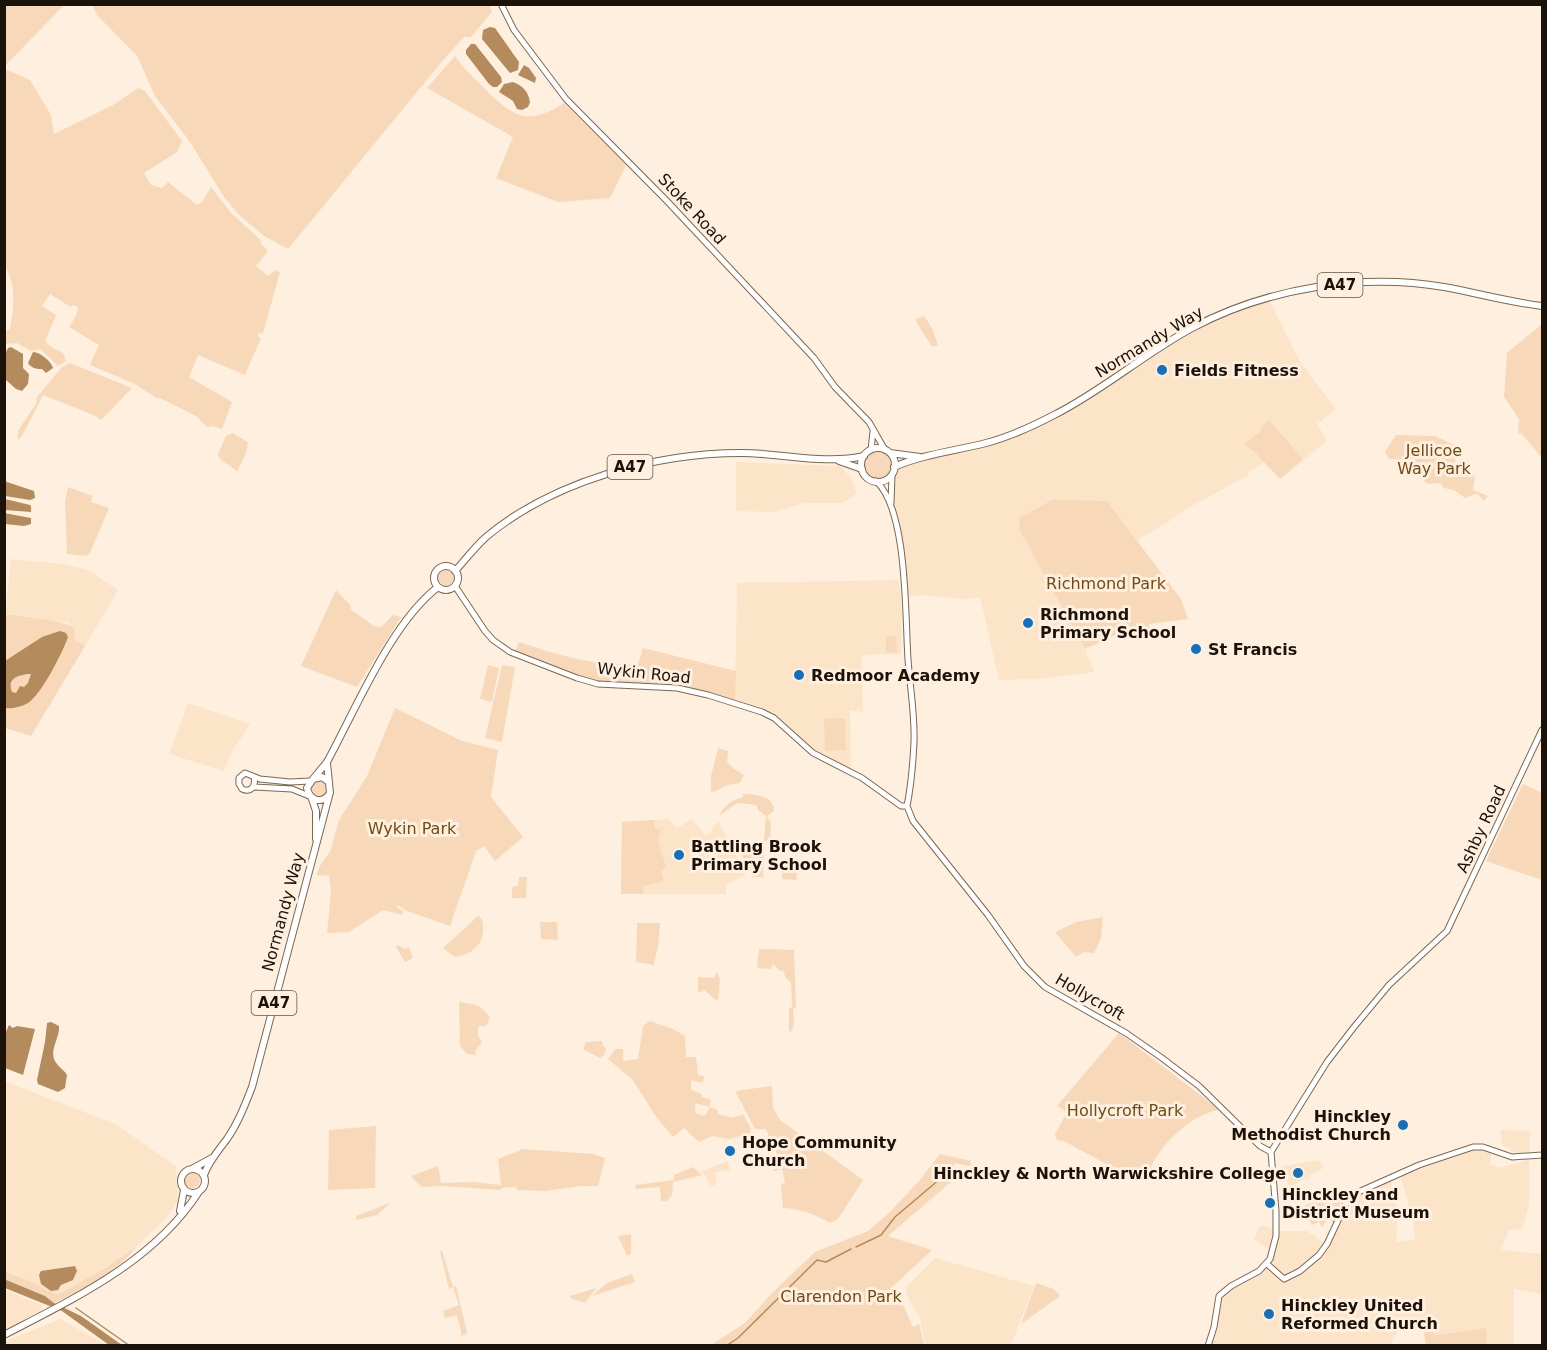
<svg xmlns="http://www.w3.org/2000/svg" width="1547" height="1350" font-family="'DejaVu Sans',sans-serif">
<rect width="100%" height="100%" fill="#feefdf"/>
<!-- built -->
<path fill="#fce4c9" d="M1268,298L1299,360L1336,409L1317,424L1327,441L1280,479L1264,462L1249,472L1247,476L1184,510L1166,523L1137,540L1107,501L1019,529L1085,649L1094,672L1037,679L999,680L980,597L964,599L921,595L907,597L905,557L891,505L892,475L894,467L990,442L1077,403L1194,328Z
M736,462L840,466L851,478L857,493L843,503H804L775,512L736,511Z
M11,559L63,564L88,570L118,590L85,646L75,640L74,627L68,622L56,623L32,617L5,614Z
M899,580L902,613L901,654L861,655L863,712L850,710L851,769L813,751L776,715L735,700L737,583Z
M188,703L250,724L230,755L224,771L169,754Z
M669,819L677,828L692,819L705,835L710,833L714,826L719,822L746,875L726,884V894H621L622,822Z
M4,1081L115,1124L176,1166L178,1201L166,1218L136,1247L104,1269L57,1295L27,1280L5,1271Z
M1500,1130L1530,1131L1529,1152L1520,1153L1510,1151V1147H1505L1502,1143Z
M1480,1149L1491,1154L1490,1164L1498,1168L1529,1160V1204L1522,1230L1509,1229L1501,1250L1542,1254V1294L1514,1289V1345H1487L1486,1328L1435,1335L1434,1331L1424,1333L1423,1323L1407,1325V1330H1399L1392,1339V1344L1389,1345L1208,1346L1219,1296L1259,1271L1273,1252L1254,1239L1261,1225L1280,1231H1307L1329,1246L1351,1199L1390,1179L1398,1209L1396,1242L1415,1239L1413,1219L1400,1175L1415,1166Z
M1320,1160L1323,1168L1290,1187L1279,1167Z
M728,1161L730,1170L715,1172L717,1184L711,1186L702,1171Z
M935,1258L1034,1286L1011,1345H925L919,1315L907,1296L906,1290L908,1285Z
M5,1290L41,1305L42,1310L5,1330Z
M61,1319L106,1345H5V1342L15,1337Z"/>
<!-- green -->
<path fill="#f7d9b9" d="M5,4L64,5L5,66L4,5Z
M92,4H489L492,12L470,38L465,36L444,59L288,249L264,236L238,214L224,197L190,142L155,96L137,56L97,15Z
M455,56C464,69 476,80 487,91C515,119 529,125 564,103L626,165L610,198L558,202L496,178L513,137L427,88Z
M5,69L30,80L51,115L54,134L113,105L138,88L145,91L182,141L177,152L144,173L151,185L162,188L168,182L197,205L202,202L211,187L232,214L262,241H259L268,251L256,266L268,276L276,270L280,272L263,333H259L257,336L261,338L245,375L198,355L189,377L232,402L222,429L212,426L207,427L196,416L160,398H156L135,384L90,365L99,345L69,327L76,316L78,307L73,305L71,307L50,294L42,306L56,315L45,341L51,347L63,353L66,361L58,366L40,349L31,351L17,343L5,344V332L10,329C14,305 17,286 4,264Z
M924,316L932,328L938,345L932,347L917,323L916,319Z
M1542,324V458L1521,433L1518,434L1519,419L1504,397L1507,353Z
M70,363L132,388L101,420L96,416L43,395L22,436L17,440L19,429L36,404L37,397L62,367Z
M1269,420L1303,459L1280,479L1254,451L1244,445L1262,430L1261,427Z
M232,433L248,442L246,453L237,471L220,459L218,454L226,436Z
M1396,435L1435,436L1458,447L1454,467L1456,470L1475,475L1473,490L1488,496L1483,501L1480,496L1476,494L1465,498L1454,490L1444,488L1440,483L1427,484L1407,459H1389L1385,452Z
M865 465a13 13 0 1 1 26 0a13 13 0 1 1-26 0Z
M68,487L93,496L91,502L109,508L90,553L86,556L67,554L65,502Z
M1052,500L1107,501L1181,599L1188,619L1149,624V627L1129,635L1124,631L1085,649L1019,529L1020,518Z
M438 578a8 8 0 1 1 16 0a8 8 0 1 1-16 0Z
M336,590L351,606L350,609L374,626L381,627L393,615L401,617L357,687L301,666Z
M5,615C15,614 67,622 74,627L75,640L85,646L31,736L5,728Z
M886,636H896L897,652L886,653Z
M519,642C558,655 596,667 638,664L643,648L736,671L735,700L675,684L602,682L580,676L515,651Z
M488,665L499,668L492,702L480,699Z
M502,665L515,667L502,742L485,738Z
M395,708L462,741L498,750L491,797L523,837L495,861L484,846L476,851L450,926L407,911L398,905L397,908L403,911L402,915L383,910L349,932L327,933L331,890L329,876L316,875L322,862L330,852L339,820L367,776Z
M833,718L845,719L846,750L825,751L824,719Z
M718,748L728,751L727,762L734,769L744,775L740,783L727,785L714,792L711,791V776Z
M311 789a8 8 0 1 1 16 0a8 8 0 1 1-16 0Z
M1523,784L1542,793V880L1486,861Z
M743,794C756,795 774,795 774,811L767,816L771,823L770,840L764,841L766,816L759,811L756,805L737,803L719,816C724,805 732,800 743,797Z
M654,820L655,829H661L658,841L666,867L661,871L664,881L643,886V894H621L622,822Z
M738,847L749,851L764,852L763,877H753Z
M783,866L798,868L796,880L782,879Z
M519,877H527L526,898H512V887L518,886Z
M478,916L482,919C487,940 476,954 455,957L443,948Z
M1103,917L1101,938L1094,953L1084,952L1076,957L1055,932L1076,922Z
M540,922H557L558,940L541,939Z
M637,923H660L658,947L653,966L650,964L636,962Z
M398,945L405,949L409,947L413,958L405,962L396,947Z
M759,949L794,950L796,1008H793L794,1023L791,1032L789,1031V1008H792L791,982L785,977L784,971L778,970L776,966L772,965L771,969L757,968Z
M717,971L720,980L718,1001L714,999L705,990L698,993V977L714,978Z
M459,1002C474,1004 481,1004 490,1018L486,1026H480L478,1028V1036L482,1042L475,1051L476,1055L467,1054L460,1046Z
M650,1021L673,1029L685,1036L686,1057H696L698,1075L705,1076L702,1083L691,1080V1090L702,1094V1097L711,1100L709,1107L695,1103V1113L705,1116L710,1107L718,1110V1114L733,1118L743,1114L751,1129L750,1133L730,1139L712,1136L699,1142L684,1128L673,1137L657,1118L632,1079L608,1059L615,1049H623V1061L638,1059L643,1026Z
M1119,1033L1220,1110C1193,1113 1164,1141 1152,1165C1149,1171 1150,1177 1146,1182L1119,1171L1064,1141L1057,1140L1055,1134L1067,1112L1057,1106Z
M602,1041L603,1046L606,1049L604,1055L600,1058L583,1049L586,1042Z
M772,1086L773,1108L780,1120L863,1180L838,1219L830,1223C814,1214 801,1209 783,1208L781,1184L785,1183L782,1169L774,1171L773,1166L778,1165L776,1157H778L766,1129H755L735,1091Z
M376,1126L375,1188L328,1190L329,1130Z
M523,1149L593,1154L605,1158L598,1186H581L545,1191L521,1190V1189L519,1191L515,1187L501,1188V1190L443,1186L421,1187L411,1176L438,1166L441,1183L473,1182L501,1185L498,1159Z
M940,1154L971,1161L970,1166L955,1163L952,1181L888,1236L932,1250L890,1289L904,1307L913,1327L919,1324L924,1345H711L745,1323L774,1291L815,1252L868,1231L888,1214L919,1181Z
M693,1167L702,1175L673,1182L672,1195L667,1201H661L660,1187L636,1189L635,1185L674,1180V1175Z
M184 1180a8 8 0 1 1 16 0a8 8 0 1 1-16 0Z
M1338,1187L1345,1198L1334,1223L1327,1219L1322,1227L1319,1222L1312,1225L1303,1207Z
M390,1203L377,1215L356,1220V1216Z
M631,1234V1254L627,1256L618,1236Z
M136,1247C120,1270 80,1292 54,1303L45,1296L5,1279L4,1271L27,1280L57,1295L104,1269Z
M440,1251H442L453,1287L456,1286L467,1333L462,1336L457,1315L445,1318L443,1311L459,1305L453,1287L449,1289Z
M632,1274L635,1282L592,1296L607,1283Z
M1036,1283L1054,1289L1060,1296L1021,1324Z
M596,1288L585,1303L570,1298V1296Z
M1428,1315L1435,1335L1486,1328L1487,1345H1426L1424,1333L1428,1332L1425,1322Z"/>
<!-- water -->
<path fill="#b38b5d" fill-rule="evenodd" d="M490,27L495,28L519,62L518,70L510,73L482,39L483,30Z
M471,44H475L501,77L502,82L497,87H493L489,84L466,54V50Z
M524,65L529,68L536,78L535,83L518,75Z
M513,82C523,86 528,91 530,102L528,107L522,110L517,109L513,101L499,92L504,84Z
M11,347L23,354V368L29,374L28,384L22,391L16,389L6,380L5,354L8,348Z
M33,352C40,352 51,361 53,368L46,373L42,369C36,369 31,368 28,363Z
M4,481L34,491L35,498L30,500L5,496Z
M5,499L30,505L31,506V512L5,510Z
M4,513L31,518V524L24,526L5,524Z
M60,631L66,633L68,637C63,652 41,695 28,703C21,707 12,709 5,708V661L42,637ZM27,674H31L28,683L24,687L20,686L16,693L12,692C7,679 16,676 27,674Z
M51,1022L59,1026C60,1039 47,1052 57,1064C60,1068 64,1070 67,1075L65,1088L58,1092L38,1084L37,1080L45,1042L47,1023Z
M9,1025L13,1028L17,1026L35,1029L23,1075L5,1068V1034Z
M75,1266L77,1271L73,1280L61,1285L58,1290L51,1291L41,1284L39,1275L41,1271Z
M4,1279L45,1296L54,1303L81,1316L122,1345H109L62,1311L5,1288Z"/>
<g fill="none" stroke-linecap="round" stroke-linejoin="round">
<!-- stream -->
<path stroke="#b38b5d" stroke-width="1.5" d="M856,1247L881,1235L895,1217L941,1178L943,1167
M76,1308L130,1346
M726,1346L738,1338L817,1260L826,1262L851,1249"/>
<defs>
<path id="tertiary" d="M501,4L514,30L566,99L666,200L814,358L835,387L869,422L885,450
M871,450L873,431
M876,481C908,510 905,617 908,659C910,687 915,715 914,742C913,763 911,786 907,806
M891,503L892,475
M455,586L485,631L493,640L510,652L577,678L598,684L677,688L708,695L762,712L774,718L813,753L862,778L901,806H907
M254,777C256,786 251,793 242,789L239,784V778L245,773L260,779L290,782L310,781
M253,787L292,789L309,796
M907,806L913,821L988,915L1024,966L1045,987L1126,1033L1162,1058L1199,1086L1260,1146L1271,1152"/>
<path id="secondary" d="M1267,1264L1284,1279L1300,1271L1319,1255L1327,1244L1347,1201L1354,1194L1419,1165L1473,1147H1483L1512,1157L1542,1155
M1208,1346L1214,1327L1219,1296L1231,1286L1259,1271L1270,1259L1276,1236V1211L1271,1152L1327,1062L1354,1027L1389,985L1447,931L1542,730"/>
<path id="primary" d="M861 465a17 17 0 1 1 34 0a17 17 0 1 1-34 0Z
M890,453L920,457
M839,461L862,469
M894,467C924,454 955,451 986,443C1009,437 1033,426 1054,415C1102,391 1144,354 1192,328C1267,288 1361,273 1444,287C1477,293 1509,302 1542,306
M434 578a12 12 0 1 1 24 0a12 12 0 1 1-24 0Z
M455,571C465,560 475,547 486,537C553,481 656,453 741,453C782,453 824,465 864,456
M327,763L330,793C323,804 310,802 307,788L313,779L322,777L329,782
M313,779L327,762C356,709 391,623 438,587
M312,799L316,811V839
M181 1181a12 12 0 1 1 24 0a12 12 0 1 1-24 0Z
M192,1169L212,1158
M204,1175C209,1161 218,1151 227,1139C238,1123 245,1105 252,1087L329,796
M180,1211L184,1190
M4,1335C75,1298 153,1262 198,1193"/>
</defs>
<!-- tertiary casing -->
<use href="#tertiary" stroke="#7d674f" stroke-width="7"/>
<!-- secondary casing -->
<use href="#secondary" stroke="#7d674f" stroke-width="7"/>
<!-- primary casing -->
<use href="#primary" stroke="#7d674f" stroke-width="8"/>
<!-- tertiary -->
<use href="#tertiary" stroke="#fff" stroke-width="5"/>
<!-- secondary -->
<use href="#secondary" stroke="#fff" stroke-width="5"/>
<!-- primary -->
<use href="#primary" stroke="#fff" stroke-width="6"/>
</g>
<!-- markers -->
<g fill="#1271be" stroke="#feefdf" stroke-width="2">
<circle cx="1162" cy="370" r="6"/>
<circle cx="1028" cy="623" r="6"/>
<circle cx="1196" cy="649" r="6"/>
<circle cx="799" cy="675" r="6"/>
<circle cx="679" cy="855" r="6"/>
<circle cx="1403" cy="1125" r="6"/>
<circle cx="730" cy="1151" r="6"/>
<circle cx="1298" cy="1173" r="6"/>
<circle cx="1270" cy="1203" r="6"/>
<circle cx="1269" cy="1314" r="6"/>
</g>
<g text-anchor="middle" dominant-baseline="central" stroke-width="6" stroke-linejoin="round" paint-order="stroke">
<!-- shield labels -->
<g fill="#feefdf" stroke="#5f5449" stroke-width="1.5">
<rect x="1317.5" y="273" width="45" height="24" rx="4.5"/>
<rect x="607.5" y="455" width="45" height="24" rx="4.5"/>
<rect x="251.5" y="991" width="45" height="24" rx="4.5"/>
</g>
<g font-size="15" font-weight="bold" fill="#1b1209">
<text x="1340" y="285">A47</text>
<text x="630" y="467">A47</text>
<text x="274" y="1003">A47</text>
</g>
<!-- street labels -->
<g font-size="16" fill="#1b1209" stroke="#feefdf">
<text transform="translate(692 209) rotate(47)">Stoke Road</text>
<text transform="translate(1149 342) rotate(-31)">Normandy Way</text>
<text transform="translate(644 673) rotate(6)">Wykin Road</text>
<text transform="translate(1481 829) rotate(-65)">Ashby Road</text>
<text transform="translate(283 912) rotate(-75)">Normandy Way</text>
<text transform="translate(1090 997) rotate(30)">Hollycroft</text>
</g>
<!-- poi labels -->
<g font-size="16" font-weight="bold" fill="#1b1209" stroke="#feefdf" text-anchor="start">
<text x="1174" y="370">Fields Fitness</text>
<text x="1040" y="614">Richmond<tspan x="1040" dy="18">Primary School</tspan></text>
<text x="1208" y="649">St Francis</text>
<text x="811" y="675">Redmoor Academy</text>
<text x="691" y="846">Battling Brook<tspan x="691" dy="18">Primary School</tspan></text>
<text x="1391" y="1116" text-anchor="end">Hinckley<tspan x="1391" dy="18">Methodist Church</tspan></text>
<text x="742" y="1142">Hope Community<tspan x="742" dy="18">Church</tspan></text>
<text x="1286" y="1173" text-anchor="end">Hinckley &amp; North Warwickshire College</text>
<text x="1282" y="1194">Hinckley and<tspan x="1282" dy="18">District Museum</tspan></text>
<text x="1281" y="1305">Hinckley United<tspan x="1281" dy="18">Reformed Church</tspan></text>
</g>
<!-- park labels -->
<g font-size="16" fill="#734a13" stroke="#feefdf">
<text x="1434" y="450">Jellicoe<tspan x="1434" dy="18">Way Park</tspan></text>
<text x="1106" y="583">Richmond Park</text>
<text x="412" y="828">Wykin Park</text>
<text x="1125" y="1110">Hollycroft Park</text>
<text x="841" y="1296">Clarendon Park</text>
</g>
</g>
<!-- border -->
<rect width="1547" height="1350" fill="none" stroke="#1b1209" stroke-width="12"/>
</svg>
